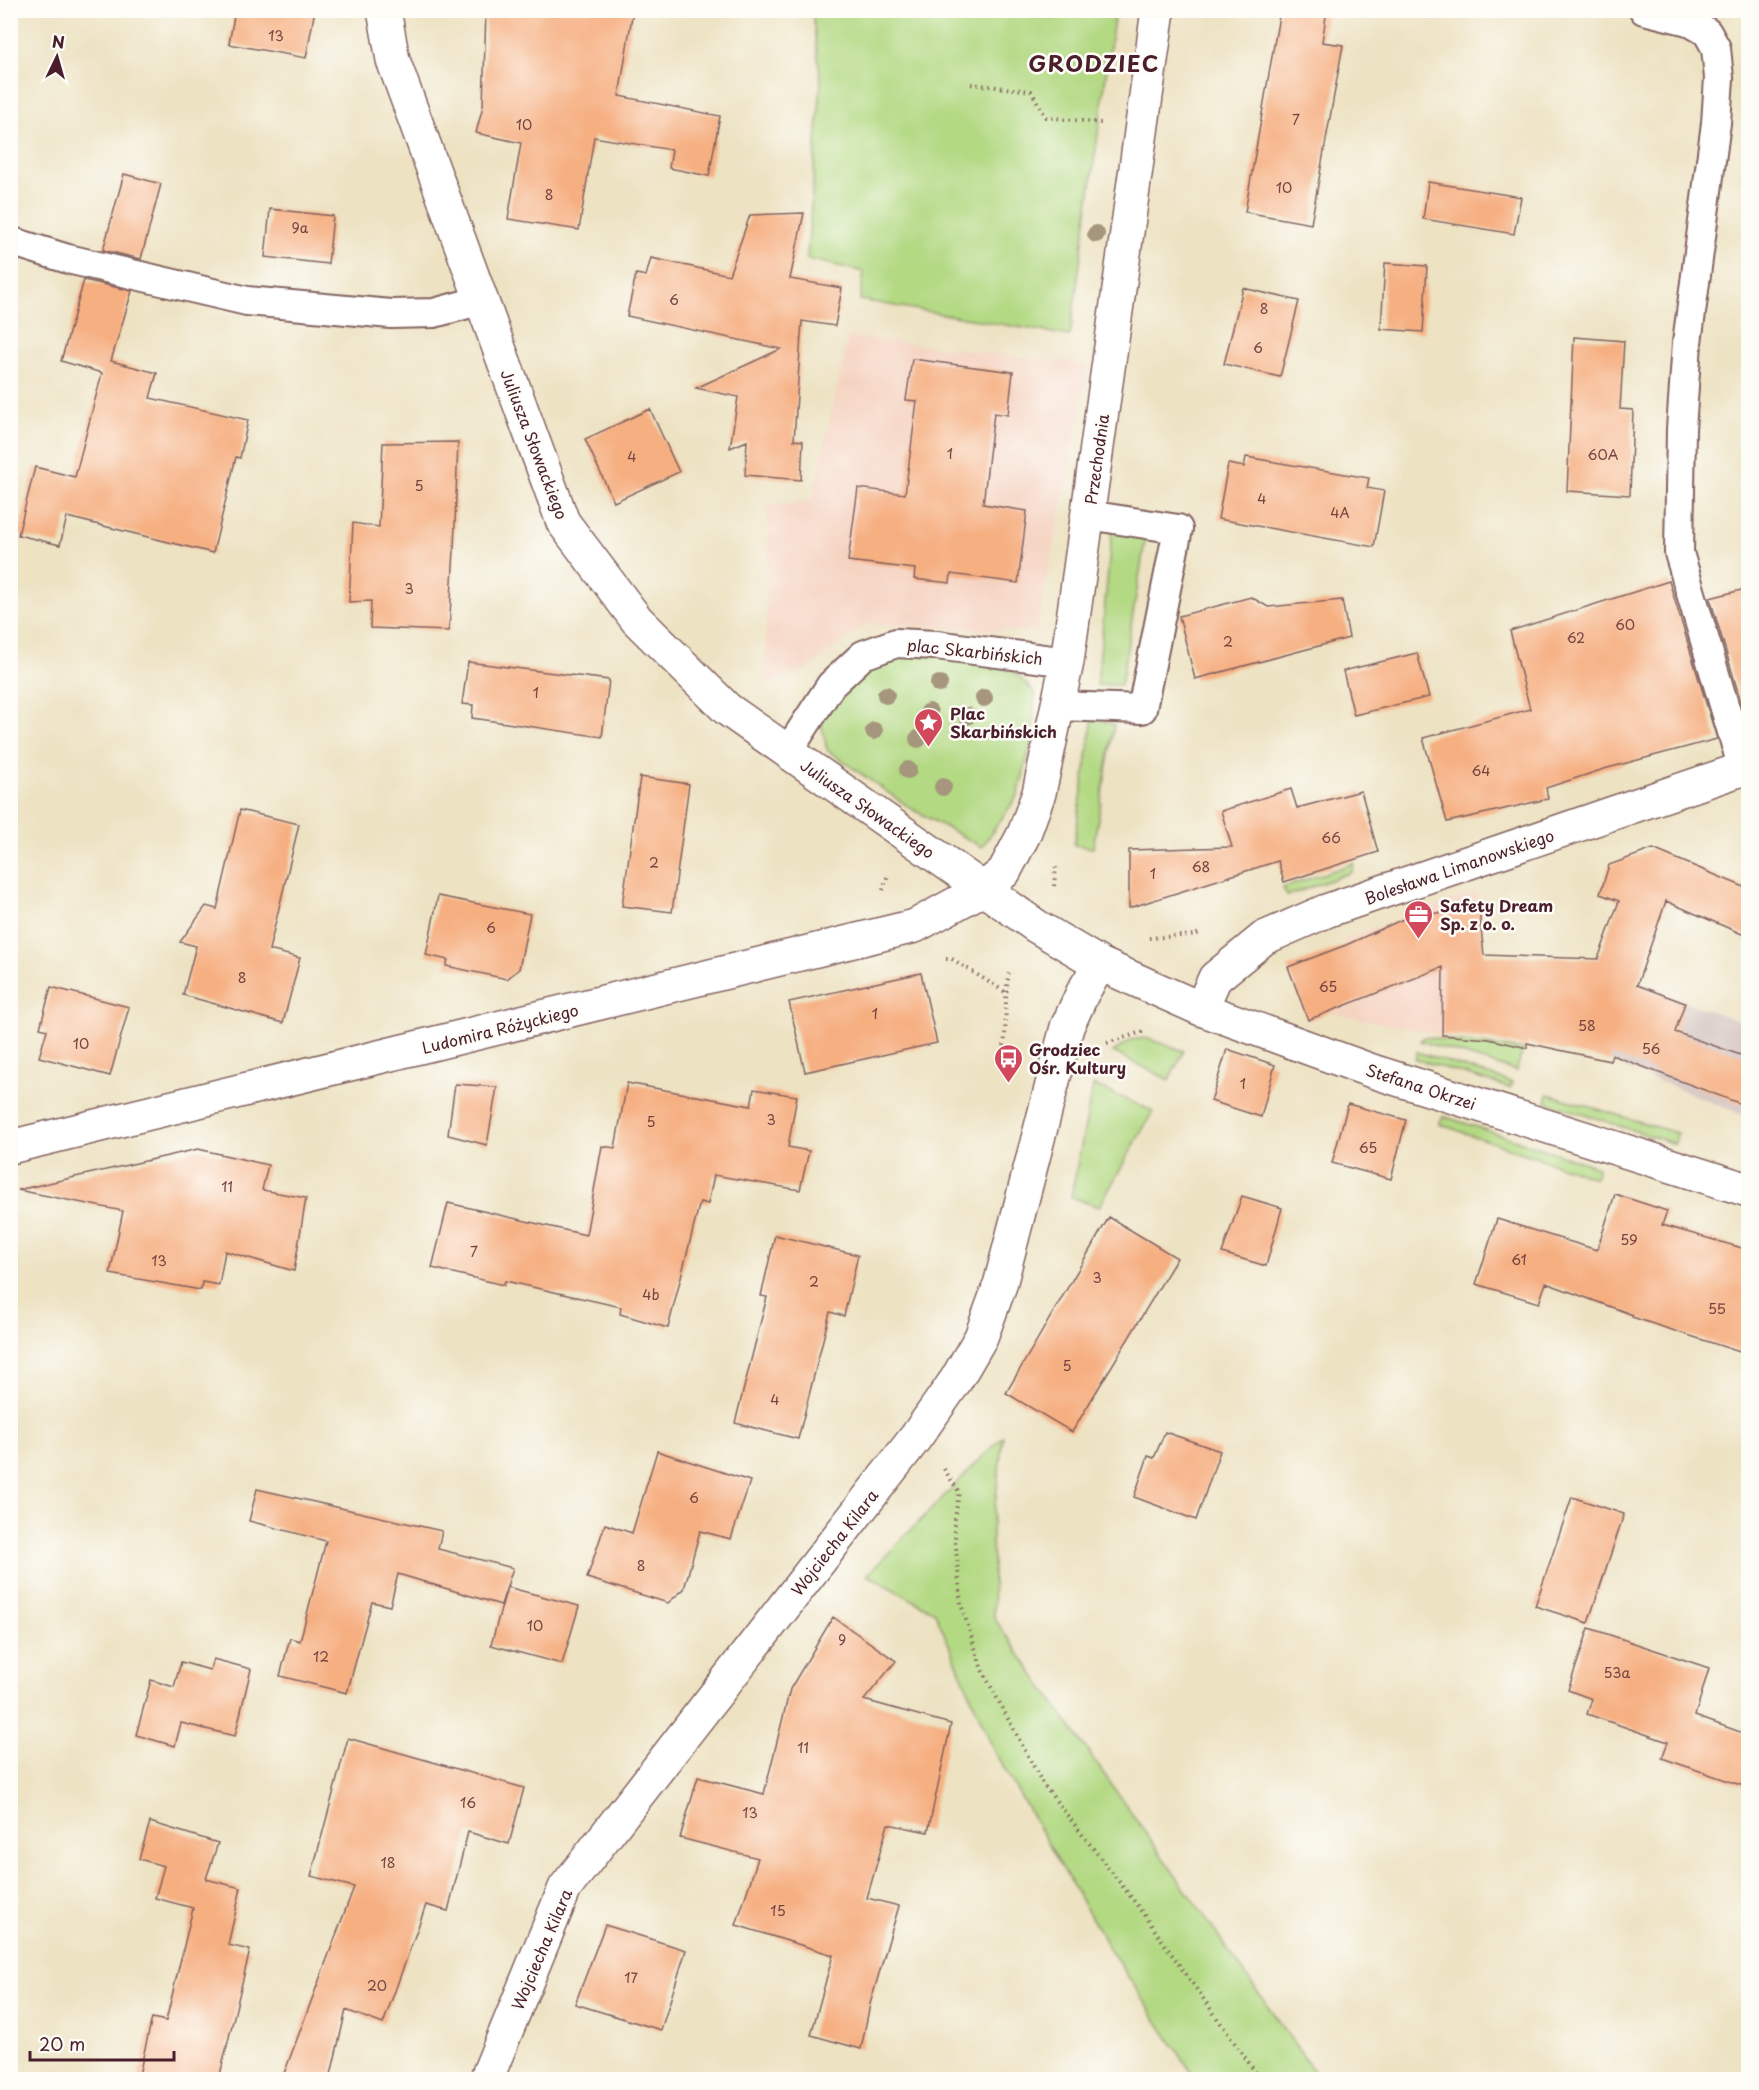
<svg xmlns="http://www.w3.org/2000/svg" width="1759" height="2090" font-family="'Playpen Sans',sans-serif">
<rect width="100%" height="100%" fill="#fdfcf7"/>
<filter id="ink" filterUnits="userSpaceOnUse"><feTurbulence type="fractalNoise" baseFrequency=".0167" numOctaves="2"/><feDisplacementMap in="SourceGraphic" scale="12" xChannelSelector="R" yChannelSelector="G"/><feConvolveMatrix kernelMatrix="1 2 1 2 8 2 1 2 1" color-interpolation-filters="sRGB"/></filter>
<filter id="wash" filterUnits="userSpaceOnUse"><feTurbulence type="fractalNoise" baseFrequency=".008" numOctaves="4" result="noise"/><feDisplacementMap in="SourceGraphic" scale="24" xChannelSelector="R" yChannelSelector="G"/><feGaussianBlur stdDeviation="1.35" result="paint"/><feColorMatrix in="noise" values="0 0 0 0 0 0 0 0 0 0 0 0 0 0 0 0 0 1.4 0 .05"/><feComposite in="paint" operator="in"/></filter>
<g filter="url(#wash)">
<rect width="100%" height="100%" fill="#ede2c2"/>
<!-- built -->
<path fill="#f5d3c1" d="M848,336L1089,365L1036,632L866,624L807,669L765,684L768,506L812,501Z
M1476,892L1486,972L1489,1039L1442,1035L1330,1013L1370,995L1343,939Z"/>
<!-- industrial -->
<path fill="#d1c0bc" d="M1637,985L1748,1024V1117L1610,1061Z"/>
<!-- green -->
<path fill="#b3d983" stroke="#7e7c57" stroke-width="1.5" d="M812,11H1115L1070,336L860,300L864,272L807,259L821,82Z
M1112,530L1146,536L1121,685H1097Z
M921,653L975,662L1013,671L1035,693L1031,745L1018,795L982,847L912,809L827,750L821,722L855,671L881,657Z
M1093,717L1114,725L1093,848L1074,845Z
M1354,863L1352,872L1287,896L1283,888Z
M1424,1037L1523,1050L1516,1071L1420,1041Z
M1145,1038L1184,1051L1169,1080L1113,1052L1131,1040Z
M1417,1052L1513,1083L1510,1088L1415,1059Z
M1093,1085L1153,1111L1099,1207L1071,1197Z
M1548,1094L1677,1133L1675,1144L1546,1102Z
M1443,1116L1598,1167L1595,1178L1439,1124Z
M1003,1436L992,1531L994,1618L1319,2079H1196L1111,1951L995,1753L935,1612L867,1575Z"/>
<g id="blocks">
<!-- building -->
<path fill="#f6af81" d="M235,10H315L306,58L229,44Z
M486,10H633L619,96L720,116L709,176L669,168L672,150L594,137L579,230L508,219L521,143L476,133L483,106Z
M1280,10H1327L1322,42L1343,45L1311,224L1245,212Z
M124,174L161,184L141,259L103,250Z
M1428,182L1521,197L1514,234L1423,219Z
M270,209L333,216L328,264L265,257Z
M804,213L790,279L842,288L835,326L802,321L794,440L803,441L801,480L745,475L747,441L730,448L738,397L696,388L781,349L627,316L636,274L646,276L651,258L729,275L750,215Z
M1385,263L1427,266L1423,332L1381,329Z
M84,280L132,291L111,361L157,373L150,398L248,420L240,458L236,457L213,553L67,517L60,545L18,535L35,467L75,477L102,373L61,361Z
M1243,288L1299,301L1280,377L1224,364Z
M1574,337L1624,341L1620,409L1633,410L1630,495L1567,491Z
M912,359L1013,372L1008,415L994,413L983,504L1027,511L1018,583L951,574L950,583L914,579L915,569L848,561L858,488L905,494L917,401L906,400Z
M650,409L679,472L614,502L585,439Z
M458,442L454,550L449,631L370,628L371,601L349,602L353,523L379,527L383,443Z
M1246,457L1369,478L1367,488L1384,491L1374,547L1218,519L1228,464L1244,467Z
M1669,581L1717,739L1604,769L1546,788L1548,799L1447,822L1423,738L1530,709L1510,631Z
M1749,588V729L1710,598Z
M1251,597L1268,607L1342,600L1349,638L1195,679L1179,616Z
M1417,653L1429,697L1354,715L1343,671Z
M468,662L609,680L602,737L472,718L473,705L462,704Z
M640,777L689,784L672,912L622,906Z
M1291,789L1297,808L1361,791L1378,852L1284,882L1278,861L1129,908V850L1232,847L1221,811Z
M240,810L299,824L269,950L300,958L283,1023L183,995L196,946L180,942L206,906L217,909Z
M1653,849L1749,889V937L1666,901L1637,985L1685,1003L1675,1032L1749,1058V1107L1612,1055L1610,1061L1527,1043V1048L1489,1039L1442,1035L1443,967L1308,1020L1288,967L1346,945L1412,915L1479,910L1484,955L1598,959L1619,901L1600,894L1609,865Z
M438,896L530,914L519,969L507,979L446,966L448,960L426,955Z
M921,973L937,1043L805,1072L789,1002Z
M51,987L129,1007L110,1076L39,1057L47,1030L40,1028Z
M1227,1049L1275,1065L1261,1117L1211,1101Z
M627,1083L751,1106L754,1089L797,1096L788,1147L809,1151L800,1190L714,1175L708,1204L700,1202L668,1328L620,1314L621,1307L505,1281L504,1285L432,1268L448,1203L586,1235L602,1146L615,1148Z
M455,1084L497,1087L487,1145L448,1135Z
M1348,1104L1406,1120L1391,1179L1332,1163Z
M198,1149L268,1165L262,1190L306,1198L294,1271L225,1251L219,1285L202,1282L201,1290L110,1274L123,1211L18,1190Z
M1615,1194L1667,1211L1662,1225L1749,1250V1355L1632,1317L1633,1315L1546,1283L1539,1303L1476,1284L1497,1219L1597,1250Z
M1242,1196L1282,1208L1266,1266L1222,1253Z
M1109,1217L1177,1258L1072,1432L1006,1393Z
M775,1235L858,1255L844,1316L830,1312L798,1439L735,1423L767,1297L761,1296Z
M1165,1432L1220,1451L1196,1520L1134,1497L1148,1456L1154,1458Z
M657,1451L750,1481L731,1539L700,1531L684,1589L668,1603L587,1578L605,1524L632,1533Z
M257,1489L442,1531L438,1549L513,1568L501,1605L398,1574L390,1606L372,1602L347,1693L280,1676L290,1638L300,1641L326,1541L249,1521Z
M1572,1497L1624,1514L1588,1623L1535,1606Z
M507,1587L579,1606L562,1664L491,1645Z
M833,1617L896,1661L864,1700L951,1724L928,1832L888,1824L867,1898L899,1906L870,2004L861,2049L811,2035L833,1955L736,1925L758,1858L680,1838L698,1777L764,1794L790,1689Z
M1589,1628L1709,1668L1695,1716L1749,1735V1788L1662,1758L1668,1742L1587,1714L1592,1699L1568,1690Z
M213,1659L251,1669L235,1736L181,1723L175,1746L136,1735L151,1680L174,1687L181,1662L210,1670Z
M348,1738L524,1788L509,1844L468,1832L448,1911L426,1905L383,2024L346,2010L330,2079H282L354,1887L311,1876Z
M150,1822L218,1843L206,1879L241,1888L228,1945L250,1950L219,2079H138L152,2018L166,2021L193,1908L155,1898L164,1866L139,1859Z
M605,1925L686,1950L661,2030L575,2004Z"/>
</g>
</g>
<g filter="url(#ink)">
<use href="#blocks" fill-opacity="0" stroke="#836360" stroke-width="1.5"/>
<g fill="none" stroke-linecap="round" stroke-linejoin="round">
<defs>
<path id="lane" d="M1644,10L1688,21L1707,32L1716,48L1719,78L1716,123L1687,343L1681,429L1679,553L1743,769
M10,241L68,259L247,301L391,314L434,313L482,300
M1058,706L1142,709L1178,529L1088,515
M788,751L831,685L863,655L896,643L936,645L1067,662"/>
<path id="street" d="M384,10L393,60L563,522L637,620L727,709L1036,926L1100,964L1201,1009L1372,1071L1748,1190
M1201,1009L1215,978L1264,938L1326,911L1748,767
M10,1147L915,926L983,889L1004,872L1024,834L1039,793L1067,662L1158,10
M486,2080L565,1888L916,1437L956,1380L981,1337L1000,1285L1067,1027L1083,992L1100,964"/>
</defs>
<!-- lane casing -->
<use href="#lane" stroke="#836360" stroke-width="32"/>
<!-- street casing -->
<use href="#street" stroke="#836360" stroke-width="36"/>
<!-- path -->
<path stroke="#836360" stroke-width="4" stroke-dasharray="1.5 4.5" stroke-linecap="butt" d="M971,84L1031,91L1046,117L1101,123
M1054,886L1056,867
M883,890L888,874
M1149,938L1195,935L1201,932
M946,959H952L1005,992
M1107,1043L1145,1031
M1004,1046C1007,1022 1004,997 1009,973
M944,1469L959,1492L954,1525L961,1604L982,1670L1043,1784L1134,1901L1261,2080"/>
<!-- lane -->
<use href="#lane" stroke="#fff" stroke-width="28"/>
<!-- street -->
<use href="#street" stroke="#fff" stroke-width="33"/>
</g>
<!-- trees -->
<g fill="#a5967d">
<circle cx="1096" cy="234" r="9"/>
<circle cx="939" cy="684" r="9"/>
<circle cx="886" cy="695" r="9"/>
<circle cx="984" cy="698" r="9"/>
<circle cx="929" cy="712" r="9"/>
<circle cx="967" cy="716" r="9"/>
<circle cx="874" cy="731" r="9"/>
<circle cx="918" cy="739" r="9"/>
<circle cx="908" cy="770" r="9"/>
<circle cx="943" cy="787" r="9"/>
</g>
</g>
<!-- icons -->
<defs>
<symbol id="sight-pin" viewBox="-11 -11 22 30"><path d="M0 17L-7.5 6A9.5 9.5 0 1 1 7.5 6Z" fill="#d1495b" stroke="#fdfcf7"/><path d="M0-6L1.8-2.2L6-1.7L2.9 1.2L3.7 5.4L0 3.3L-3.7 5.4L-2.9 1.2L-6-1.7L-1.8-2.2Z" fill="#fff"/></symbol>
<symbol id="office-pin" viewBox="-11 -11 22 30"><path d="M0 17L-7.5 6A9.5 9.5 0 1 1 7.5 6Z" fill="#d1495b" stroke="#fdfcf7"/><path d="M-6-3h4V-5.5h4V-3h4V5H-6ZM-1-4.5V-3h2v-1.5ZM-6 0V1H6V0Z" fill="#fff"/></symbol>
<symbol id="bus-pin" viewBox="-11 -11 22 30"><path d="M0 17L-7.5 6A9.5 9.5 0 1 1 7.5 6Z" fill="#d1495b" stroke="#fdfcf7"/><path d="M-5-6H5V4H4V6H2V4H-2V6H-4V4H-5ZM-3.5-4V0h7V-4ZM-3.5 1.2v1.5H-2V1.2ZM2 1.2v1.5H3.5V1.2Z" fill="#fff"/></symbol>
</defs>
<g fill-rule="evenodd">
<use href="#sight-pin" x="912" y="706" width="33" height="45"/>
<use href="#office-pin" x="1402" y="898" width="33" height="45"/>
<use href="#bus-pin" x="992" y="1042" width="33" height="45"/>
</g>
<g text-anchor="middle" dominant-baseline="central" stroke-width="5" stroke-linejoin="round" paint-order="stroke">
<!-- number labels -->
<g font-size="14" fill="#754340">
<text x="276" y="35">13</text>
<text x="1296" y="119">7</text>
<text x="524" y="124">10</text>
<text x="1284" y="187">10</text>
<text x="549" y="194">8</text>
<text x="300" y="227">9a</text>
<text x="674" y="299">6</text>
<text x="1264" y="308">8</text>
<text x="1258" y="347">6</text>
<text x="950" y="453">1</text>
<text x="1603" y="454">60A</text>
<text x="632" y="456">4</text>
<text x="419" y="485">5</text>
<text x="1262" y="498">4</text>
<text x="1340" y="512">4A</text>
<text x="409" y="588">3</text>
<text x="1625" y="624">60</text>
<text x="1576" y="637">62</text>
<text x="1228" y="641">2</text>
<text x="536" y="692">1</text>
<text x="1481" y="770">64</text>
<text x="1331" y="837">66</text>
<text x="654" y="862">2</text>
<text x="1201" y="866">68</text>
<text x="1153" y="873">1</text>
<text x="491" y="927">6</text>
<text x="242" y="977">8</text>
<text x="1328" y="986">65</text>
<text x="875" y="1013">1</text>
<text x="1587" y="1025">58</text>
<text x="81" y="1043">10</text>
<text x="1651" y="1048">56</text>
<text x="1243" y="1083">1</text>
<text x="771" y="1119">3</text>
<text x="651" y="1121">5</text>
<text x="1368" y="1147">65</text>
<text x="227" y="1186">11</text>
<text x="1629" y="1239">59</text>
<text x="474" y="1251">7</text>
<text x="1519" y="1259">61</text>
<text x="159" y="1260">13</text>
<text x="1097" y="1277">3</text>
<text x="814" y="1281">2</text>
<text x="651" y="1294">4b</text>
<text x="1717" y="1308">55</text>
<text x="1067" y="1365">5</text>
<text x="775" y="1399">4</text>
<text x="694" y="1497">6</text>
<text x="641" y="1565">8</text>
<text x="535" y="1625">10</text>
<text x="842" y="1639">9</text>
<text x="321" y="1656">12</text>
<text x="1617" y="1672">53a</text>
<text x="803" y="1747">11</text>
<text x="468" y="1802">16</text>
<text x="750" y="1812">13</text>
<text x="388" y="1862">18</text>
<text x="778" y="1910">15</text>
<text x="631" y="1977">17</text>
<text x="377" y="1985">20</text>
</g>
<!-- street labels -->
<g font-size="16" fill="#4a1f2b" stroke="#fdfcf7">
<text transform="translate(535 444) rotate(69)">Juliusza Słowackiego</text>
<text transform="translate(1096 459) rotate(-82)">Przechodnia</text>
<text transform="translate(975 651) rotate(6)">plac Skarbińskich</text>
<text transform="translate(868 808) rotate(35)">Juliusza Słowackiego</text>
<text transform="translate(1459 866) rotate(-19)">Bolesława Limanowskiego</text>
<text transform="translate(500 1028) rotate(-14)">Ludomira Różyckiego</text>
<text transform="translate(1421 1086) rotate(18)">Stefana Okrzei</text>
<text transform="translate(834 1542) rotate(-52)">Wojciecha Kilara</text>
<text transform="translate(541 1949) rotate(-67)">Wojciecha Kilara</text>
</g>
<!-- poi labels -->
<g font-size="16" font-weight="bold" fill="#4a1f2b" stroke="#fdfcf7" text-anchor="start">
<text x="950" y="713">Plac<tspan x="950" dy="18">Skarbińskich</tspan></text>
<text x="1440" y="905">Safety Dream<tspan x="1440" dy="18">Sp. z o. o.</tspan></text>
<text x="1029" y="1049">Grodziec<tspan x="1029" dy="18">Ośr. Kultury</tspan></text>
</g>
<!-- district labels -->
<g font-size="22" font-weight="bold" letter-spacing="1.5" fill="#4a1f2b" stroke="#fdfcf7">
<text x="1094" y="62">GRODZIEC</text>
</g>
</g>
<!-- margin -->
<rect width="1759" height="2090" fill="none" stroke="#fdfcf7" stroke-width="36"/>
<!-- north arrow -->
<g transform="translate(57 57) rotate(5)" stroke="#fdfcf7" stroke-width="4.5" paint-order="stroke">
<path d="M0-4.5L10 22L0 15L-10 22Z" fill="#4a1f2b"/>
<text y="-9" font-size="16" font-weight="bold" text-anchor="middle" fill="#4a1f2b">N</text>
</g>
<!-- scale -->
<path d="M30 2051v9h144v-9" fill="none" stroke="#4a1f2b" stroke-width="3"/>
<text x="39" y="2051" font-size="18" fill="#4a1f2b" stroke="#fdfcf7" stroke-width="4.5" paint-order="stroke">20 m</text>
</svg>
